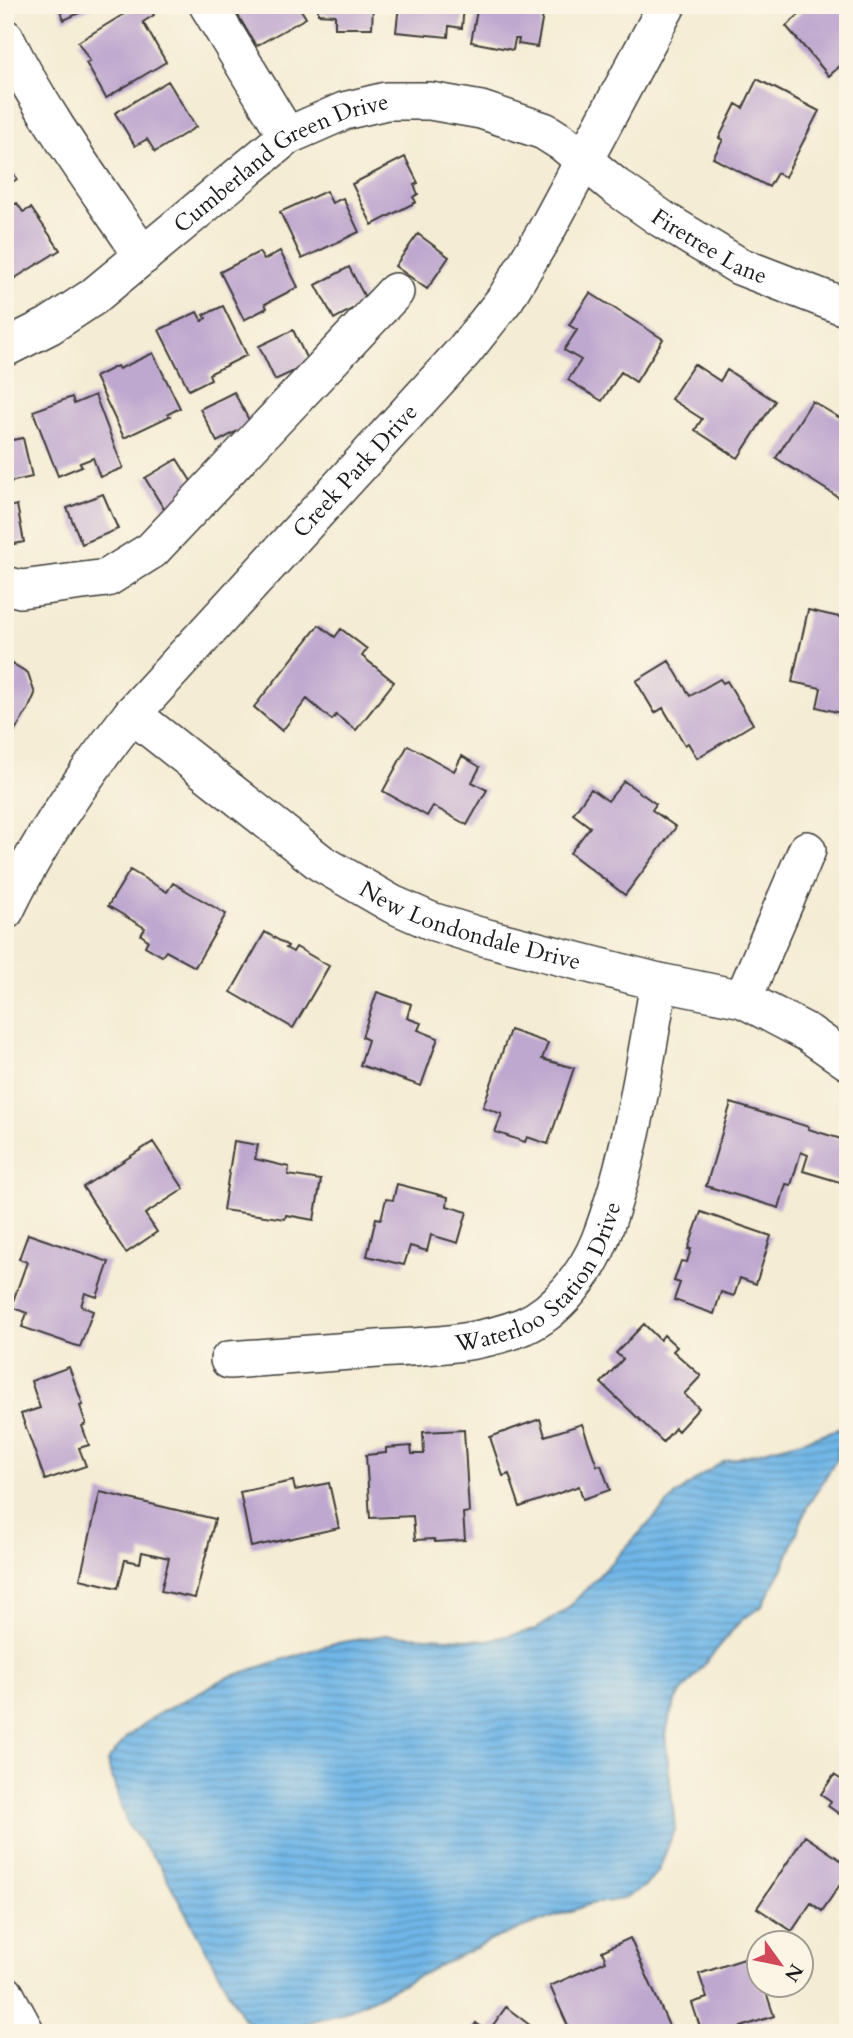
<svg xmlns="http://www.w3.org/2000/svg" width="853" height="2038" font-family="Cardo,serif">
<defs>
<pattern id="water-rules" width="6" height="5" patternUnits="userSpaceOnUse" patternTransform="scale(1.75)"><rect width="6" height="5" fill="#6fb6e7"/><path d="M0 2.5h6" fill="none" stroke="#5a93ba"/></pattern>
</defs>
<rect width="100%" height="100%" fill="#fcf5e5"/>
<filter id="ink" filterUnits="userSpaceOnUse"><feTurbulence type="fractalNoise" baseFrequency=".0143" numOctaves="2"/><feDisplacementMap in="SourceGraphic" scale="14" xChannelSelector="R" yChannelSelector="G"/><feConvolveMatrix kernelMatrix="1 2 1 2 8 2 1 2 1" color-interpolation-filters="sRGB"/></filter>
<filter id="wash" filterUnits="userSpaceOnUse"><feTurbulence type="fractalNoise" baseFrequency=".00686" numOctaves="4" result="noise"/><feDisplacementMap in="SourceGraphic" scale="28" xChannelSelector="R" yChannelSelector="G"/><feGaussianBlur stdDeviation="1.57" result="paint"/><feColorMatrix in="noise" values="0 0 0 0 0 0 0 0 0 0 0 0 0 0 0 0 0 1.4 0 .05"/><feComposite in="paint" operator="in"/></filter>
<g filter="url(#wash)">
<rect width="100%" height="100%" fill="#f4ecd4"/>
<!-- water -->
<path fill="url(#water-rules)" stroke="#466982" stroke-width="2" d="M844,1427L836,1460L807,1507L783,1568L761,1607L741,1620L676,1699L665,1734L675,1828L658,1872L644,1887L623,1899L590,1904L498,1937L343,2013L269,2033L244,2020L161,1867L127,1824L107,1762L127,1737L156,1715L226,1678L331,1644L386,1635L487,1640L535,1630L567,1609L676,1495L705,1473L723,1462L805,1440Z"/>
<g id="blocks">
<!-- building -->
<path fill="#bfa8cf" d="M58,5H97L64,20Z
M139,5H147L154,15L143,22L166,62L106,98L86,63L90,61L78,42Z
M232,5H298L306,18L256,46Z
M318,5H373L372,28H335V15L318,14Z
M399,5H464L462,28L449,26L448,37L396,32Z
M478,5H545L537,47L518,44L519,39H515L513,50L471,42Z
M801,5H848V73L841,65L829,76L786,26L801,13L797,9Z
M757,79L819,111L785,177L777,173L769,187L713,158L723,140L719,138L736,104L743,108Z
M168,81L196,127L155,152L147,139L135,146L115,113Z
M405,157L418,183L414,185L418,194L413,197L416,202L372,225L352,184Z
M5,159L17,179L5,187Z
M326,191L332,203L343,198L359,232L302,259L280,212Z
M17,203L23,212L31,208L60,250L12,280L5,269V210Z
M418,234L449,257L427,289L395,266Z
M280,251L298,287L265,304L267,308L244,320L220,272L259,252L264,260Z
M349,267L367,301L334,319L316,285Z
M590,293L663,339L636,382L621,372L602,401L568,380L581,360L564,350L577,330L569,325Z
M223,306L247,355L209,374L211,379L189,390L159,330L197,312L202,321L206,318L204,315Z
M293,330L309,364L275,380L259,346Z
M153,353L180,408L168,414L170,416L124,438L95,377L117,366L119,369Z
M694,364L720,381L727,370L775,401L738,458L695,430L702,419L671,399Z
M234,392L251,424L217,442L200,409Z
M95,395L123,468L100,477L93,458L80,463L82,466L58,476L33,411L72,397L74,404Z
M812,401L840,418L845,410L848,412L846,502L776,458Z
M9,430L12,440L23,438L32,477L5,483V431Z
M177,459L196,489L164,509L145,478Z
M103,494L118,529L82,544L67,508Z
M17,505L24,542L5,546V508Z
M808,610L848,619V715L817,707L821,688L792,682Z
M319,625L335,637L341,629L367,649L362,656L394,682L356,730L336,715L332,720L307,699L282,731L254,707Z
M5,659L28,673L35,694L28,710L5,746Z
M669,661L690,696L720,679L723,683L727,681L753,724L697,758L688,743L685,745L663,708L655,713L636,681Z
M408,745L454,771L462,756L480,767L472,782L487,790L467,825L433,806L427,816L383,791Z
M624,781L656,804L652,810L676,827L625,895L570,853L590,827L573,814L591,789L608,801Z
M130,870L167,892L173,883L226,914L195,967L166,951L162,956L145,946L148,940L141,935L145,928L108,906Z
M265,932L288,946L286,948L293,952L296,947L329,966L293,1028L231,992Z
M377,992L411,1004L407,1018L421,1023L418,1030L438,1038L421,1086L360,1065L368,1040L362,1037Z
M510,1030L548,1043L542,1059L574,1068L548,1144L527,1137L525,1142L495,1132L502,1114L483,1107Z
M731,1103L809,1127L808,1129L848,1141V1168L843,1183L803,1171L808,1155L801,1152L791,1185L786,1184L779,1208L706,1186Z
M234,1141L258,1145L255,1159L289,1167L288,1175L321,1180L314,1220L286,1215L285,1219L223,1210Z
M153,1142L184,1189L145,1214L157,1232L126,1253L83,1187Z
M397,1184L448,1197L447,1206L467,1212L458,1243L431,1235L427,1251L410,1246L404,1265L367,1256L376,1218L381,1219L386,1199L393,1200Z
M701,1212L771,1236L756,1284L740,1278L734,1296L721,1292L714,1314L674,1300L680,1283L674,1281L681,1261L687,1262L691,1249H688Z
M28,1234L109,1262L97,1297L85,1293L81,1306L93,1311L80,1347L22,1327L27,1313L11,1307L27,1262L19,1259Z
M644,1324L660,1340L664,1335L677,1347L673,1351L701,1376L684,1394L699,1408L678,1431L675,1428L663,1442L601,1383L623,1359L616,1353Z
M69,1367L83,1405L80,1406L86,1424L82,1426L89,1445L79,1448L86,1466L45,1480L21,1414L40,1408L31,1381Z
M540,1419L545,1436L582,1424L597,1466L601,1465L610,1490L583,1499L579,1486L520,1507L509,1474L503,1476L490,1437Z
M464,1430L469,1512L463,1513L465,1540L435,1542L434,1539L415,1540L413,1516L370,1518L366,1455L386,1453V1448L411,1446L412,1454H424L423,1432Z
M293,1481L295,1490L329,1483L339,1528L251,1547L240,1492Z
M100,1492L215,1519L195,1598L161,1591L169,1558L142,1552L140,1563L125,1560L118,1588L80,1579Z
M834,1775L845,1782L848,1778V1820L828,1806L831,1801L821,1794Z
M805,1836L848,1865V1873L822,1911L811,1903L792,1931L757,1908Z
M630,1938L670,2028L659,2033H627L625,2028L614,2033H571L550,1986L606,1961L602,1951Z
M753,1956L758,1970V1986H764L774,2016L741,2027L742,2033H702L692,2003L707,1998L699,1974Z
M506,2007L540,2033H469L476,2023L488,2032Z"/>
</g>
</g>
<g filter="url(#ink)">
<use href="#blocks" fill-opacity="0" stroke="#3c3b38" stroke-width="2"/>
<g fill="none" stroke-linecap="round" stroke-linejoin="round">
<defs>
<g id="minor">
<path d="M208,5L287,136"/>
<path d="M5,38C43,115 95,185 143,256"/>
<path id="s1" d="M5,348L49,326L93,297L287,136L344,111L386,101H430L481,110L544,131L563,143L615,186L662,219L739,266L848,308"/>
<path d="M5,585L21,589L107,578L152,550L395,292"/>
<path id="s2" d="M132,714L321,863L392,904L431,921L476,935L659,982L743,999L808,1033L848,1061"/>
<path id="s3" d="M5,911C39,840 84,775 132,714L464,351L506,298L546,231L667,5"/>
<path d="M743,999L807,850"/>
<path id="s4" d="M229,1360C279,1356 328,1353 378,1349C426,1346 478,1345 524,1326C557,1312 587,1273 600,1240C630,1162 645,1065 659,982"/>
<path d="M5,1994L26,2033"/>
</g>
</defs>
<!-- minor casing -->
<use href="#minor" stroke="#3c3b38" stroke-width="40"/>
<!-- minor -->
<use href="#minor" stroke="#fff" stroke-width="37"/>
</g>
</g>
<g text-anchor="middle" dominant-baseline="central" stroke-width="7" stroke-linejoin="round" paint-order="stroke">
<!-- street labels -->
<g font-size="23" fill="#1c1c1c" stroke="#fcf5e5">
<text stroke="none"><textPath href="#s1" startOffset="336">Cumberland Green Drive</textPath></text>
<text stroke="none"><textPath href="#s1" startOffset="824">Firetree Lane</textPath></text>
<text stroke="none"><textPath href="#s3" startOffset="565">Creek Park Drive</textPath></text>
<text stroke="none"><textPath href="#s2" startOffset="404">New Londondale Drive</textPath></text>
<text stroke="none"><textPath href="#s4" startOffset="341">Waterloo Station Drive</textPath></text>
</g>
</g>
<!-- margin -->
<rect width="853" height="2038" fill="none" stroke="#fcf5e5" stroke-width="28"/>
<!-- north arrow -->
<g transform="translate(780 1964) rotate(123)"><circle r="33" fill="#fcf5e5" stroke="#a29e95" stroke-width="2"/>
<path d="M0-5L12 26L0 18L-12 26Z" fill="#d1495b"/>
<text y="-10" font-size="19" font-weight="bold" text-anchor="middle" fill="#1c1c1c">N</text>
</g>
</svg>
